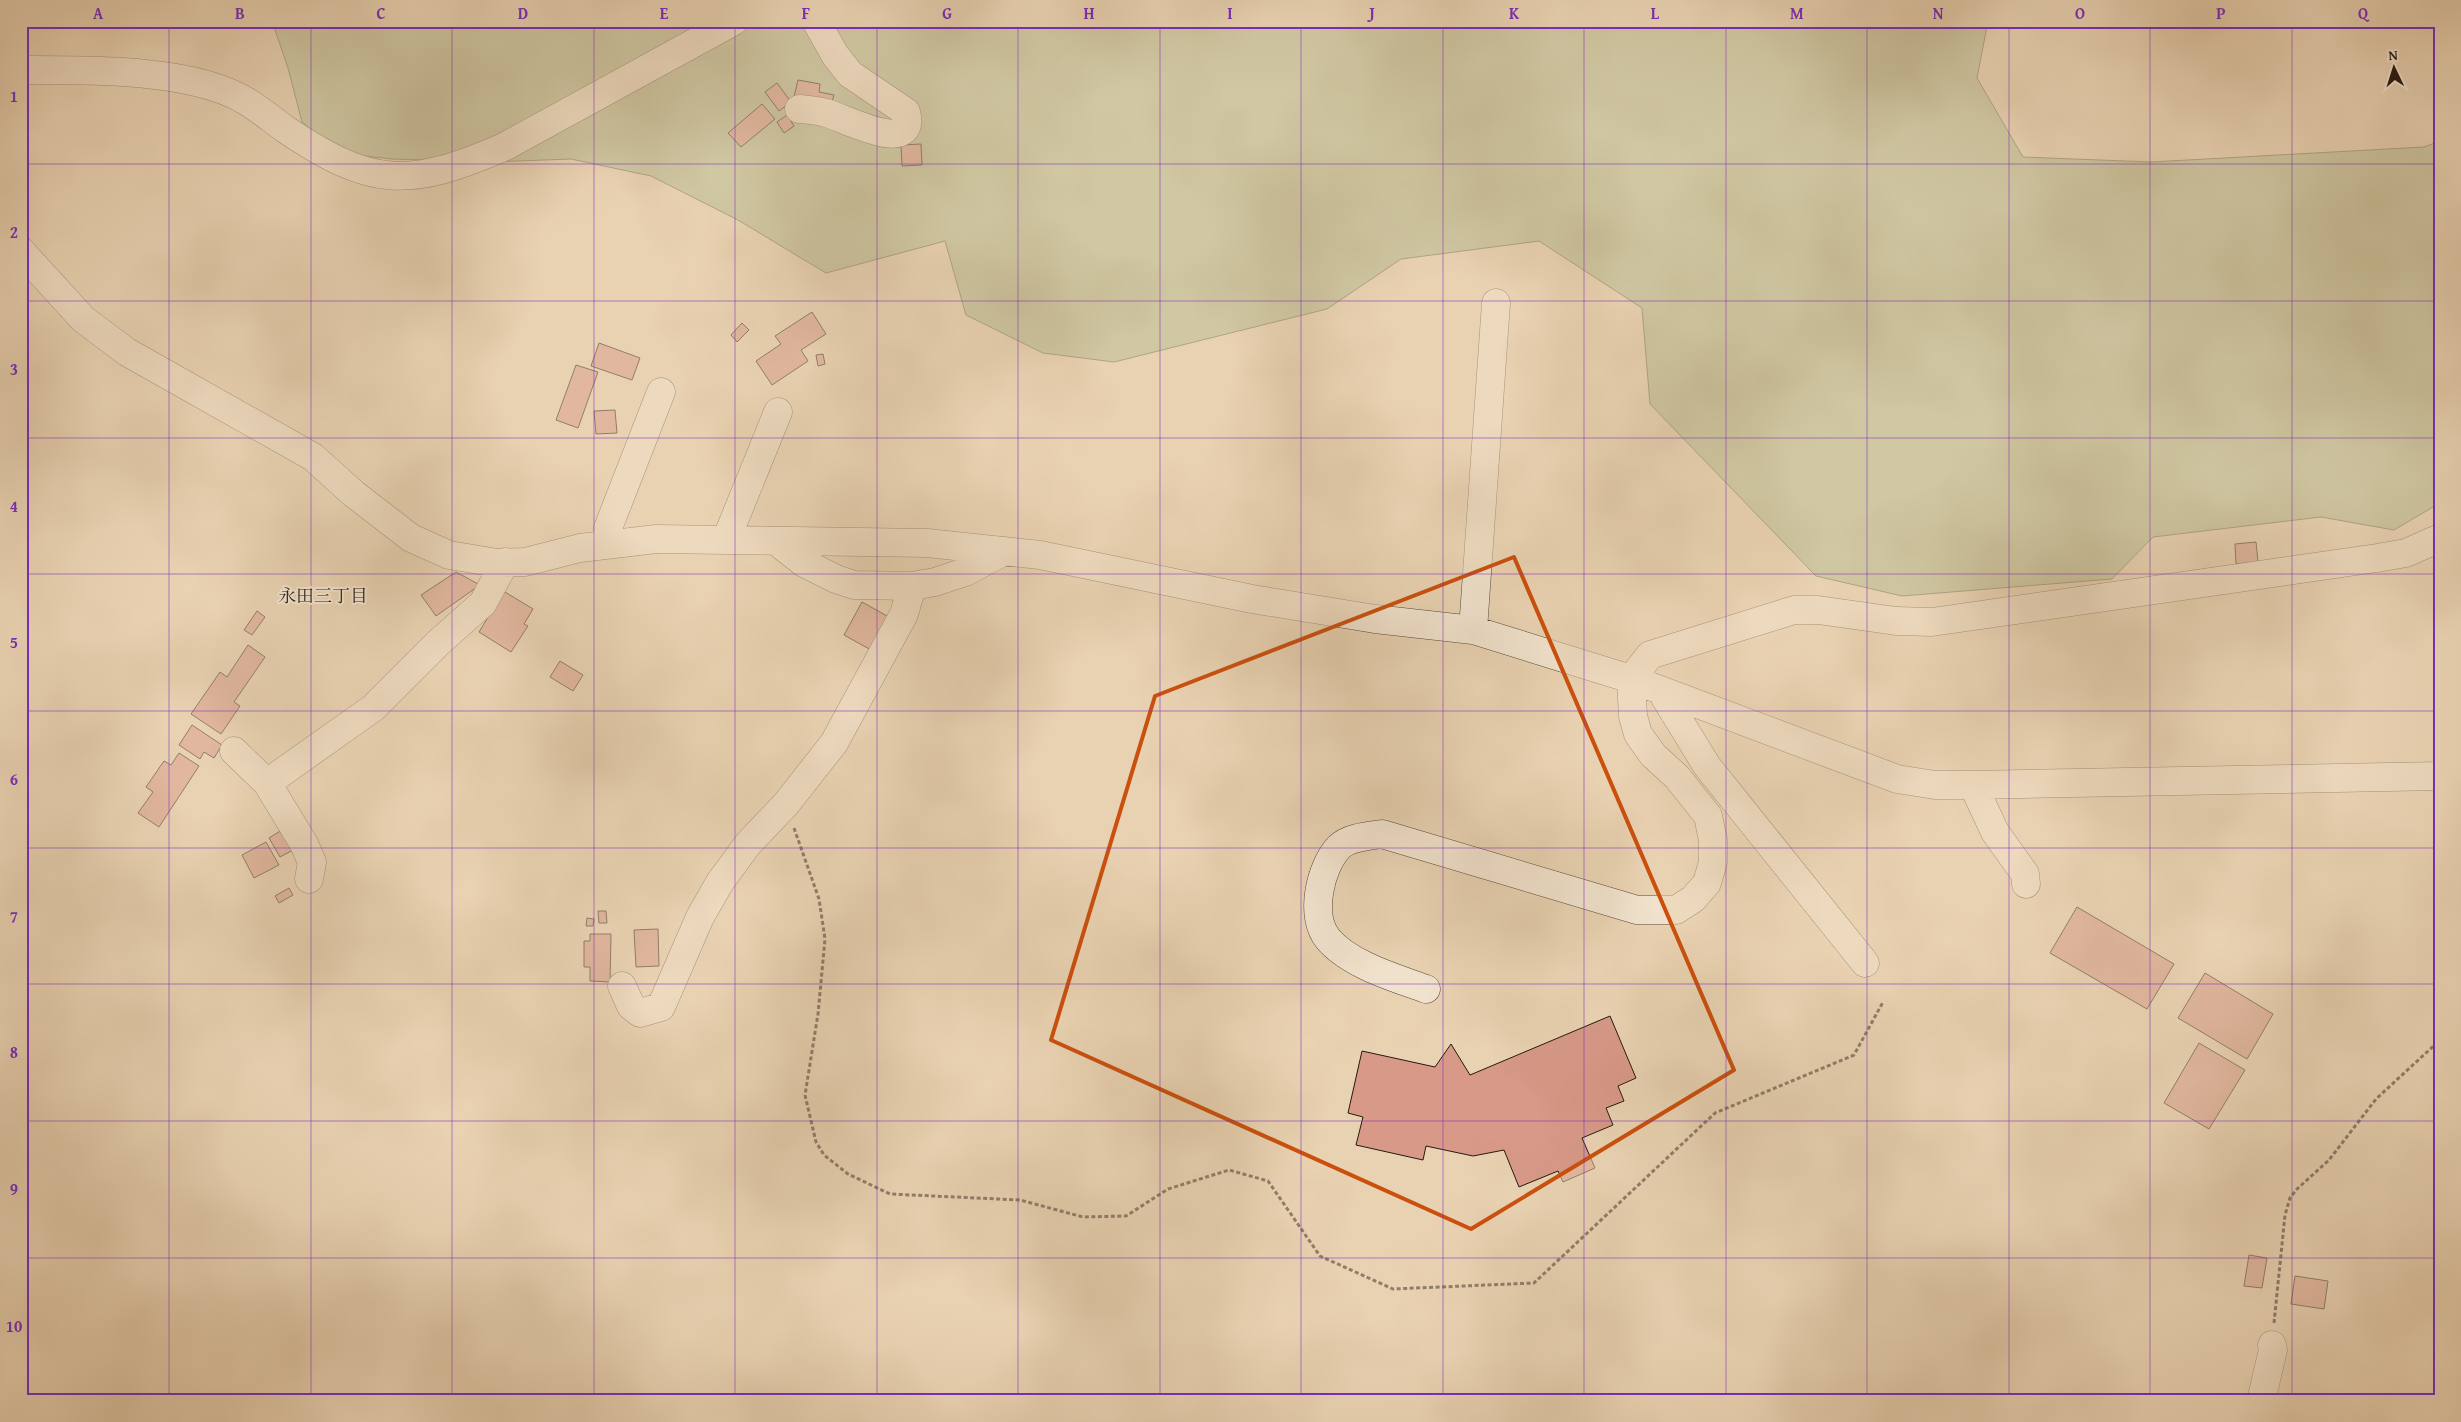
<svg xmlns="http://www.w3.org/2000/svg" width="2461" height="1422" font-family="'Gentium Book Plus','Noto Serif JP',serif">
<rect width="100%" height="100%" fill="#e9d2b2"/>
<filter id="stains"><feTurbulence type="fractalNoise" baseFrequency=".004" numOctaves="4"/><feColorMatrix values="0 0 0 0 .2 0 0 0 0 .09 0 0 0 0 .02 0 0 0 .5 -.17"/></filter>
<radialGradient id="worn" r=".72"><stop offset=".6" stop-color="#630" stop-opacity="0"/><stop offset="1" stop-color="#630" stop-opacity=".3"/></radialGradient>
<!-- green -->
<path fill="#b1bd90" stroke="#6a6c51" d="M272,21H1988L1977,78L2023,157L2151,162L2424,147L2440,141V503L2394,530L2321,517L2153,537L2112,579L1902,596L1816,576L1650,404L1642,308L1539,241L1401,259L1327,309L1114,362L1043,353L966,315L945,241L826,273L738,220L651,176L571,159L492,162L391,159L340,153L302,122L288,68Z"/>
<!-- building -->
<path fill="#d89988" stroke="#241a12" d="M798,80L820,84L819,92L834,95L831,105L794,97Z
M777,83L791,102L779,111L765,92Z
M762,104L775,119L741,147L728,133Z
M787,115L794,126L784,133L777,122Z
M921,144L922,165L902,166L901,145Z
M812,312L826,334L801,350L808,361L772,385L756,361L781,344L775,336Z
M742,323L749,330L737,342L731,335Z
M599,343L640,358L632,380L591,366Z
M823,354L825,364L818,366L816,355Z
M576,365L598,372L578,428L556,420Z
M615,410L617,433L596,434L594,411Z
M2256,542L2258,562L2236,564L2235,544Z
M456,572L480,585L436,616L421,595Z
M500,589L533,609L524,624L528,626L511,652L479,632L490,614Z
M862,602L889,617L871,650L844,635Z
M257,611L265,617L252,635L244,630Z
M248,645L265,657L234,702L240,706L221,734L191,714L220,672L227,677Z
M560,661L583,675L573,691L550,677Z
M192,725L222,745L214,758L204,752L200,759L179,745Z
M179,753L199,766L159,827L138,813L153,792L146,787L164,761L171,765Z
M282,830L293,850L280,857L269,838Z
M266,842L279,865L254,878L242,855Z
M289,888L293,895L279,903L275,896Z
M2077,907L2174,964L2147,1009L2050,953Z
M598,911H606L607,923H599Z
M587,918L594,919L593,926H586Z
M658,929L659,966L636,967L634,930Z
M590,934H611L610,982L590,981V967H584V941H590Z
M2205,973L2273,1014L2247,1059L2178,1018Z
M1610,1016L1636,1078L1618,1086L1624,1101L1606,1108L1613,1125L1582,1138L1595,1168L1563,1182L1558,1171L1519,1187L1504,1150L1473,1156L1426,1146L1423,1160L1356,1145L1363,1117L1348,1113L1362,1051L1435,1067L1451,1044L1470,1075Z
M2199,1043L2245,1070L2209,1129L2164,1103Z
M2249,1255L2267,1258L2262,1288L2244,1286Z
M2295,1276L2328,1281L2324,1309L2291,1304Z"/>
<g fill="none" stroke-linecap="round" stroke-linejoin="round">
<defs>
<path id="minor" d="M21,70C80,70 157,69 214,87C246,97 259,110 285,129C372,188 409,188 504,147L734,21
M799,109C808,110 817,110 826,113C843,117 918,158 906,112L850,74L835,55L816,21
M21,251L83,319L127,352L313,457L354,494L411,538L449,555L497,563L525,562L580,548L656,539L927,543L1040,555L1252,599L1375,619L1473,630L1631,679L1897,779L1935,785H1973L2440,776
M726,540L778,412
M776,541L804,563L836,579L854,585L912,586L935,582L965,572L1005,551
M606,543L608,528L661,392
M1473,630L1496,303
M1661,691L1707,766L1865,963
M234,751L267,783L304,844L312,862L309,879
M267,783L373,708L438,643L483,603L505,562
M1973,785L1995,832L2025,874L2026,884
M622,986L631,1006L640,1013L661,1007L700,917L720,882L748,844L786,804L834,743L904,614L912,586
M1426,989C1396,978 1350,965 1328,939C1309,916 1320,867 1339,847C1349,837 1369,836 1382,834L1637,910H1676L1693,899L1707,883L1713,862V840L1708,816L1677,777L1653,755L1638,734L1633,716L1631,679L1650,655L1794,610H1818L1896,621L1932,622L2377,558L2406,553L2440,538
M2261,1401L2273,1350L2272,1345"/>
</defs>
<!-- minor casing -->
<use href="#minor" stroke="#55483a" stroke-width="29"/>
<!-- path -->
<path stroke="#241a12" stroke-width="3" stroke-dasharray="4 2.5" stroke-linecap="butt" d="M794,828L819,899L825,939L818,1014L805,1095L816,1142L824,1155L848,1174L890,1194L1020,1200L1083,1217L1126,1216L1168,1189L1229,1170L1268,1181L1320,1256L1393,1289L1534,1283L1715,1113L1854,1055L1883,1002
M2274,1323L2285,1215L2290,1198L2297,1189L2329,1160L2376,1099L2440,1040"/>
<!-- minor -->
<use href="#minor" stroke="#f1e2cd" stroke-width="28"/>
</g>
<!-- marked area -->
<path d="M0 0H2461V1422H0ZM1514,557L1734,1070L1471,1229L1051,1040L1155,696Z" fill="#e9d2b2" fill-opacity=".55" fill-rule="evenodd"/>
<path fill="none" stroke="#cb500d" stroke-width="4" stroke-linejoin="round" d="M1514,557L1734,1070L1471,1229L1051,1040L1155,696Z"/>
<!-- grid -->
<path fill="none" stroke="#7b2cbf" stroke-width="1" stroke-opacity="0.55" d="M169,21V1401M311,21V1401M452,21V1401M594,21V1401M735,21V1401M877,21V1401M1018,21V1401M1160,21V1401M1301,21V1401M1443,21V1401M1584,21V1401M1726,21V1401M1867,21V1401M2009,21V1401M2150,21V1401M2292,21V1401M21,164H2440M21,301H2440M21,438H2440M21,574H2440M21,711H2440M21,848H2440M21,984H2440M21,1121H2440M21,1258H2440"/>
<g text-anchor="middle" dominant-baseline="central" stroke-width="4" stroke-linejoin="round" paint-order="stroke">
<!-- neighbourhood labels -->
<g font-size="18" fill="#241a12" stroke="#f1e2cd">
<text x="323" y="595">永田三丁目</text>
</g>
</g>
<!-- margin -->
<rect width="2461" height="1422" fill="none" stroke="#e9d2b2" stroke-width="55"/>
<!-- north arrow -->
<g transform="translate(2394 68) rotate(356)" stroke="#f1e2cd" stroke-width="4" paint-order="stroke">
<path d="M0-4L9 19L0 12L-9 19Z" fill="#241a12"/>
<text y="-8" font-size="14" font-weight="bold" text-anchor="middle" fill="#241a12">N</text>
</g>
<rect x="28" y="28" width="2406" height="1366" fill="none" stroke="#7b2cbf" stroke-width="2"/>
<g font-size="16" text-anchor="middle" font-weight="bold" fill="#7b2cbf">
<text x="98" y="19">A</text>
<text x="240" y="19">B</text>
<text x="381" y="19">C</text>
<text x="523" y="19">D</text>
<text x="664" y="19">E</text>
<text x="806" y="19">F</text>
<text x="947" y="19">G</text>
<text x="1089" y="19">H</text>
<text x="1230" y="19">I</text>
<text x="1372" y="19">J</text>
<text x="1514" y="19">K</text>
<text x="1655" y="19">L</text>
<text x="1797" y="19">M</text>
<text x="1938" y="19">N</text>
<text x="2080" y="19">O</text>
<text x="2221" y="19">P</text>
<text x="2363" y="19">Q</text>
<text x="14" y="102">1</text>
<text x="14" y="238">2</text>
<text x="14" y="375">3</text>
<text x="14" y="512">4</text>
<text x="14" y="648">5</text>
<text x="14" y="785">6</text>
<text x="14" y="922">7</text>
<text x="14" y="1058">8</text>
<text x="14" y="1195">9</text>
<text x="14" y="1332">10</text>
</g>
<rect width="100%" height="100%" filter="url(#stains)"/>
<rect width="100%" height="100%" fill="url(#worn)"/>
</svg>
